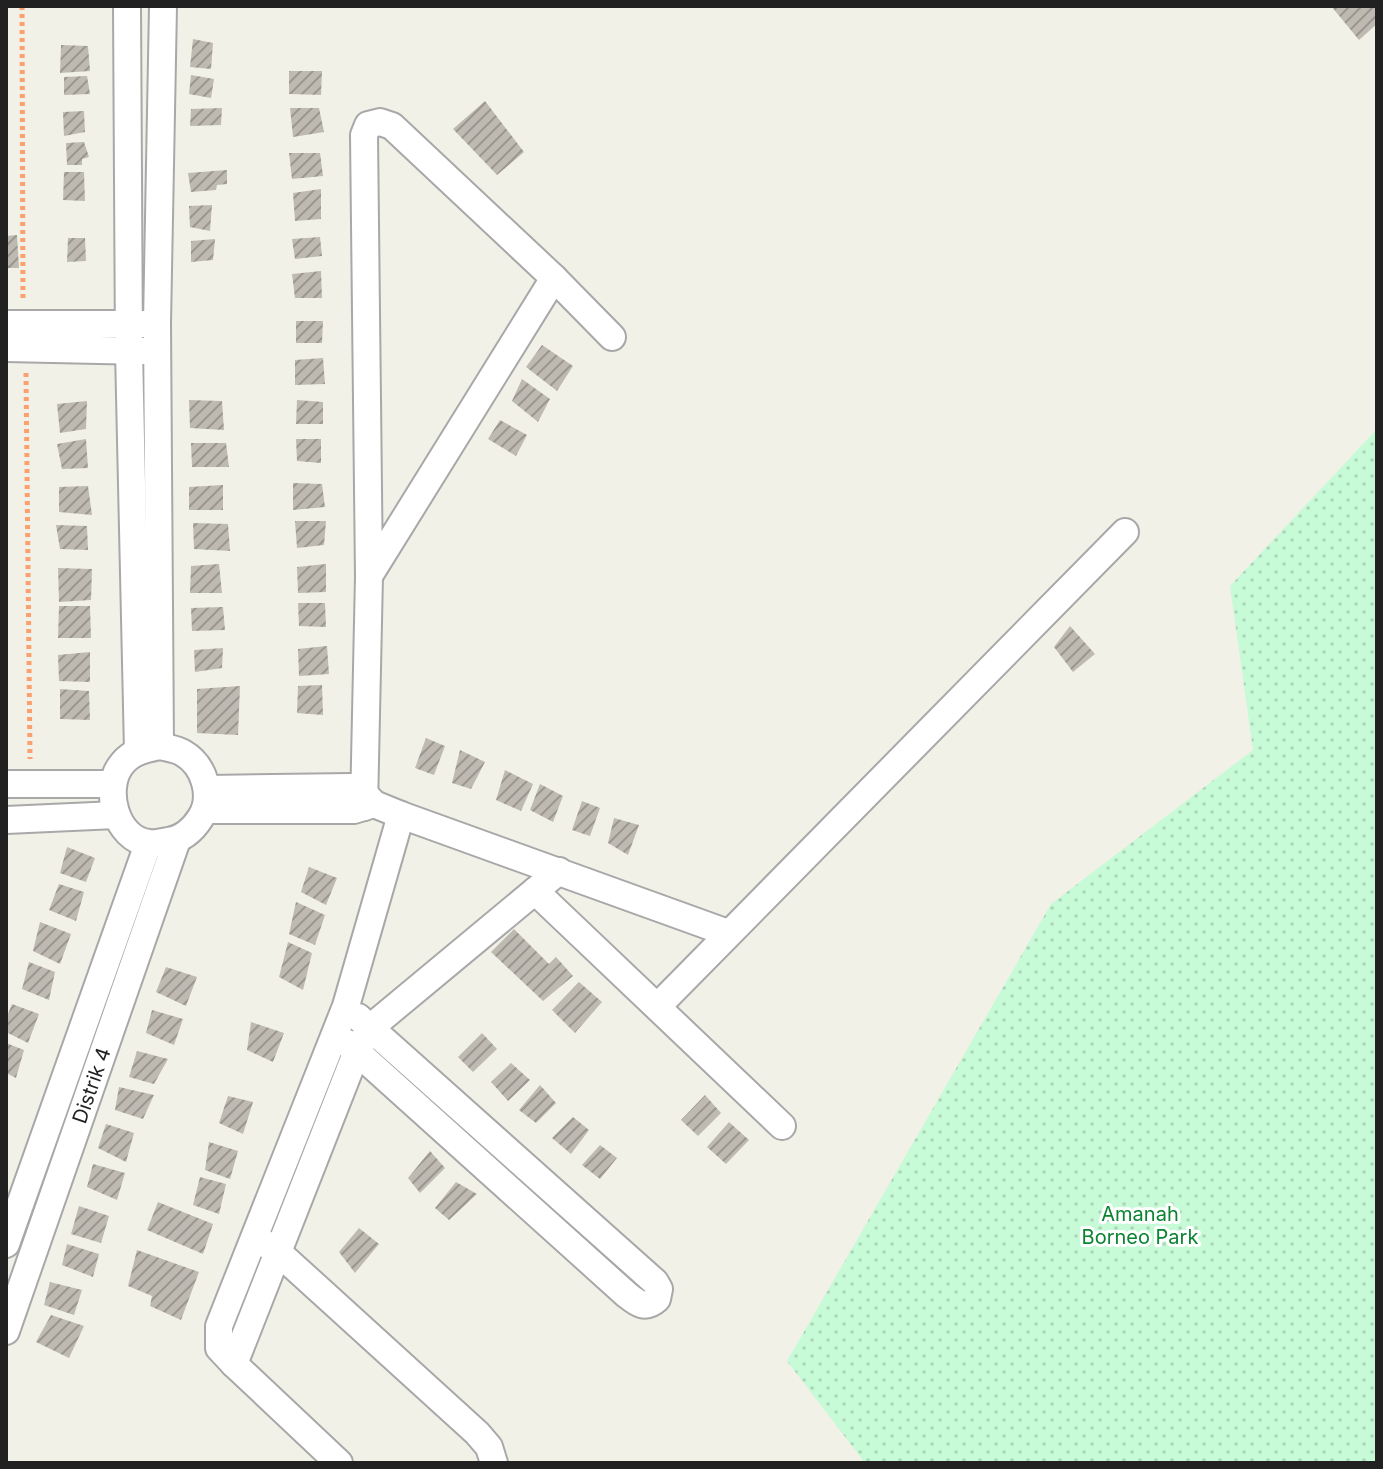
<svg xmlns="http://www.w3.org/2000/svg" width="1383" height="1469" font-family="Inter,sans-serif">
<defs>
<pattern id="park-dots" width="8" height="8" patternUnits="userSpaceOnUse" patternTransform="scale(2)"><rect width="8" height="8" fill="#c7fad7"/><path d="M2 2h.1M6 6h.1" fill="none" stroke="#abd6b8" stroke-width="1.8" stroke-linecap="round"/></pattern>
<pattern id="building-hatch" width="6" height="6" patternUnits="userSpaceOnUse" patternTransform="scale(2)"><rect width="6" height="6" fill="#bfbab1"/><path d="M-1 1l2-2M0 6l6-6M5 7l2-2" fill="none" stroke="#9b9790"/></pattern>
</defs>
<rect width="100%" height="100%" fill="#f2f1e8"/>
<!-- park -->
<path fill="url(#park-dots)" d="M1377,429V1463H865L787,1361L1051,904L1253,750L1230,586Z"/>
<!-- building -->
<path fill="url(#building-hatch)" d="M1331,6H1377V24L1359,40Z
M193,39L213,43L211,69L190,67Z
M61,45L88,46L90,71L60,73Z
M289,71H322L321,95L289,94Z
M191,75L214,79L211,98L189,94Z
M87,76L90,94L64,95V77Z
M485,101L524,152L497,175L453,129Z
M222,108L221,125L190,126L191,109Z
M290,108H319L324,132L293,137Z
M84,111L85,132L64,136L63,112Z
M84,142L89,157L82,159V165H67L66,143Z
M289,153H320L323,176L292,179Z
M227,170V184L217,185L216,190L191,192L188,173Z
M64,172H84L85,201L63,200Z
M321,189V219L295,221L293,193Z
M212,205L210,231L190,227L189,206Z
M17,235L19,268H6V236Z
M320,237L322,256L295,259L292,239Z
M68,238H85L86,261L67,262Z
M215,239L213,260L191,262V241Z
M321,271L322,298H295L292,274Z
M296,321H323L322,343H296Z
M542,345L573,366L557,391L526,367Z
M323,358L325,384L295,385V360Z
M522,379L550,399L538,422L512,401Z
M189,400L222,401L224,430L190,428Z
M297,400L323,402V424H296Z
M87,401L86,429L60,433L57,404Z
M500,420L527,435L516,456L488,439Z
M86,439L88,468L62,469L57,444Z
M296,439H321V463L297,461Z
M191,443H226L229,467H192Z
M293,483L322,484L325,507L293,510Z
M223,485V510H189V487Z
M88,486L92,515L59,512V487Z
M295,521H326L324,545L297,548Z
M193,523L228,524L230,551L194,549Z
M56,525L87,526L88,550L60,549Z
M219,564L222,593H190L191,566Z
M326,564V592L298,593L297,567Z
M58,568L92,569L91,600L59,602Z
M298,603H325L326,627L299,626Z
M59,606H90L91,638H58Z
M223,607L225,630L192,631L191,608Z
M1070,626L1095,654L1073,672L1054,647Z
M327,646L329,674L299,676L298,649Z
M223,648L222,668L195,672L194,650Z
M90,652V682L59,681L58,655Z
M322,685L323,715L297,713L298,686Z
M240,686L238,735L197,733V689Z
M60,689L89,691L90,720L60,719Z
M426,738L445,746L434,775L415,768Z
M460,750L485,762L471,789L452,783Z
M505,770L533,784L521,811L496,800Z
M540,784L563,796L553,822L530,810Z
M582,801L600,808L590,836L572,830Z
M614,818L639,825L628,855L608,843Z
M67,847L95,858L86,882L60,873Z
M309,867L337,878L326,905L301,892Z
M59,884L84,892L76,921L49,910Z
M296,902L325,915L315,945L289,934Z
M40,922L71,934L60,964L33,951Z
M514,929L549,964L556,957L573,976L543,1001L491,952Z
M288,942L312,953L303,990L279,977Z
M29,962L55,972L49,1000L22,989Z
M166,967L197,977L186,1006L156,992Z
M579,982L602,1002L575,1033L552,1010Z
M12,1004L39,1014L28,1043L6,1032V1019Z
M152,1010L183,1019L174,1045L146,1033Z
M251,1022L284,1033L273,1062L247,1050Z
M482,1033L497,1049L473,1072L458,1057Z
M6,1043L24,1050L16,1078L6,1073Z
M137,1051L168,1059L154,1084L129,1077Z
M511,1063L530,1080L508,1101L491,1082Z
M540,1085L556,1103L536,1123L519,1110Z
M119,1087L154,1095L143,1119L115,1110Z
M705,1095L721,1113L698,1136L681,1120Z
M228,1096L253,1102L243,1134L219,1123Z
M573,1117L589,1130L571,1154L552,1138Z
M729,1122L749,1140L726,1164L707,1147Z
M106,1124L134,1133L126,1162L98,1148Z
M209,1142L238,1151L230,1179L205,1170Z
M600,1145L617,1158L600,1179L582,1165Z
M430,1151L445,1168L420,1193L408,1178Z
M93,1164L125,1173L117,1200L87,1187Z
M200,1177L226,1184L219,1214L193,1205Z
M456,1182L477,1194L449,1220L435,1208Z
M158,1202L213,1224L203,1254L147,1230Z
M79,1206L109,1216L101,1243L71,1234Z
M359,1228L379,1244L355,1273L339,1252Z
M67,1244L99,1254L93,1277L62,1265Z
M137,1250L199,1272L181,1320L150,1306L152,1296L128,1286Z
M50,1282L82,1290L74,1315L44,1305Z
M51,1315L84,1326L69,1358L36,1342Z"/>
<g fill="none" stroke-linecap="round" stroke-linejoin="round">
<defs>
<g id="street">
<path d="M127,6L129,351L138,751"/>
<path d="M554,278L612,337"/>
<path d="M6,324H146"/>
<path d="M6,348L145,351"/>
<path d="M160,746L157,324L163,6"/>
<path d="M160,746C167,748 177,749 183,753C204,765 214,796 201,817C193,830 183,839 168,841C162,842 155,844 149,843C116,840 102,788 122,764C131,752 145,749 160,746Z"/>
<path d="M6,784H112"/>
<path d="M207,789L351,787L364,793L374,804L401,815L728,933"/>
<path d="M364,807L369,576L364,135L368,125L380,122L392,126L554,278L369,576"/>
<path d="M205,810H354L374,804"/>
<path d="M401,815L346,1006L219,1326V1348L234,1364L357,1051L370,1028L559,871"/>
<path d="M6,820L116,815"/>
<path d="M535,891L782,1126"/>
<path d="M658,1006L1125,532"/>
<path d="M347,1043L627,1295C637,1303 645,1310 657,1299L659,1289L655,1282L358,1017"/>
<path d="M6,1244L148,844"/>
<path d="M266,1244L279,1253L477,1433L489,1447L494,1463"/>
<path id="s1" d="M6,1331L177,840"/>
<path d="M234,1364L339,1463"/>
</g>
</defs>
<!-- street casing -->
<use href="#street" stroke="#a8a8a8" stroke-width="30"/>
<!-- path -->
<path stroke="#fba070" stroke-width="5" stroke-dasharray="4 4" stroke-linecap="butt" d="M22,6L23,299
M26,373L30,759"/>
<!-- street -->
<use href="#street" stroke="#fff" stroke-width="26"/>
</g>
<g text-anchor="middle" dominant-baseline="central" stroke-width="6" stroke-linejoin="round" paint-order="stroke">
<!-- street labels -->
<g font-size="20" fill="#212121" stroke="#fff">
<text stroke="none"><textPath href="#s1" startOffset="260">Distrik 4</textPath></text>
</g>
<!-- park labels -->
<g font-size="20" fill="#0b8432" stroke="#fff">
<text x="1140" y="1214">Amanah<tspan x="1140" dy="23">Borneo Park</tspan></text>
</g>
</g>
<!-- border -->
<rect width="1383" height="1469" fill="none" stroke="#212121" stroke-width="16"/>
</svg>
